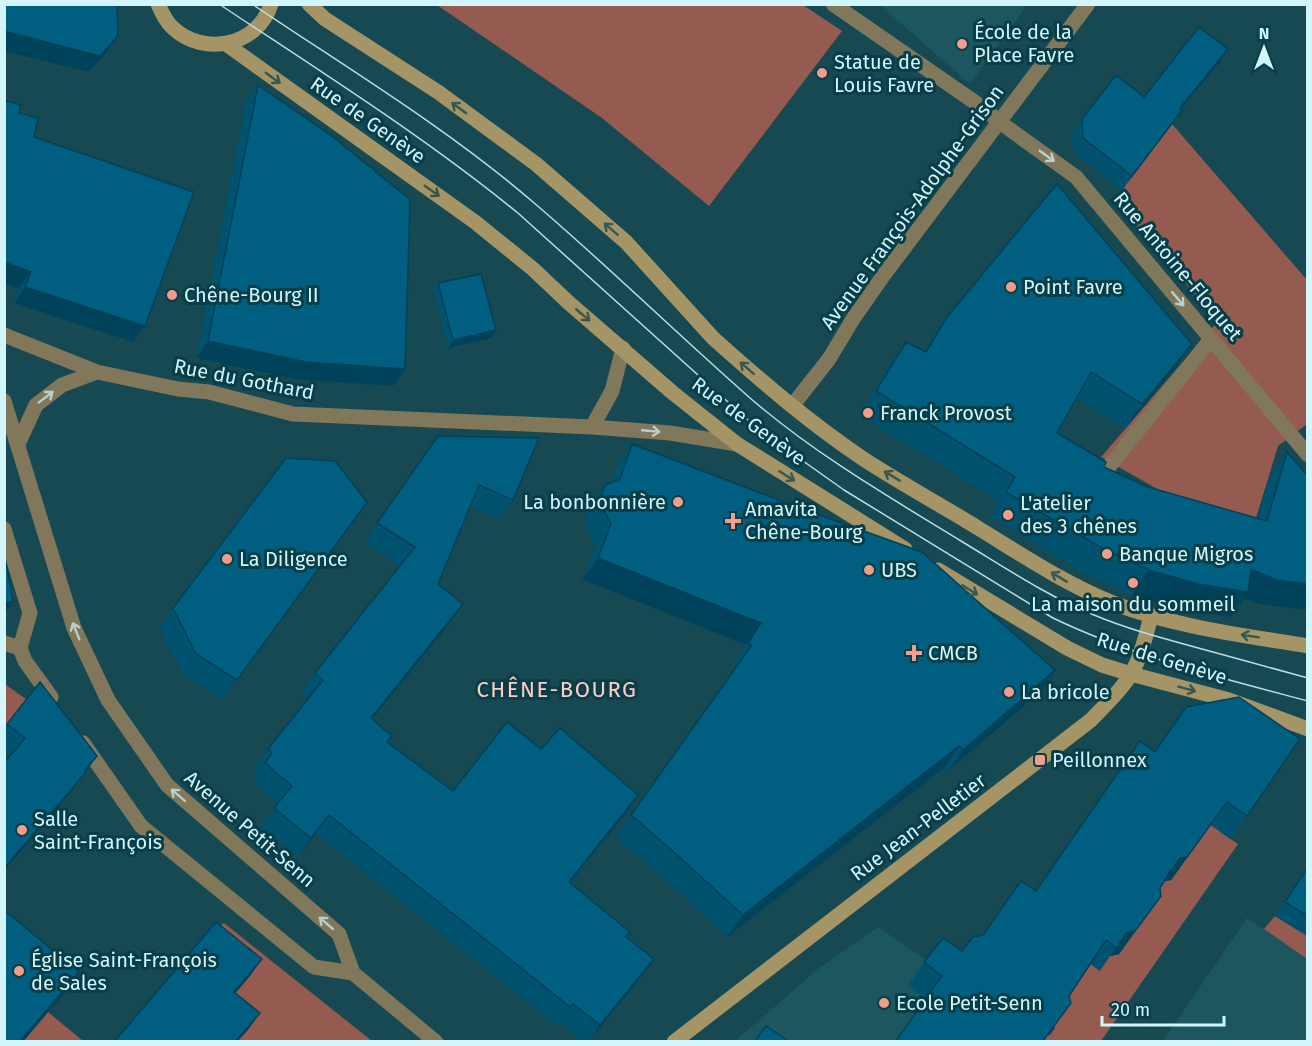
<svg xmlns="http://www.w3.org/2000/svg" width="1312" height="1046" font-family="'Fira Sans',sans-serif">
<rect width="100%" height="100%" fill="#164952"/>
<!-- built -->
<path fill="#1c5760" d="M880,5H1027L970,84Z
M1247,918L1307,959V1041H1163Z
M878,927L1044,1041L734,1042L818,969Z"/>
<!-- green -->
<path fill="#965b50" d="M437,5H803L842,31L709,206L602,118Z
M1172,124L1307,280V424L1278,446L1256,518L1159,490L1101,457L1218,321L1114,200Z
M5,684L27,700L5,729Z
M1205,821L1238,844L1101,1041L1044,1042L1039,1038L1041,1036L1050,1035L1055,1028L1053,1019L1086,961L1119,954L1144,919L1143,910L1162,882L1171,880L1196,845L1194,836Z
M1275,916L1307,936V959L1264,929Z
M224,923L372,1041H238L222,1009L215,929Z
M48,1012L83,1041L23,1042Z"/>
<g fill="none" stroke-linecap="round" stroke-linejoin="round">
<!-- street -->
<path stroke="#81775a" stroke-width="15" d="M833,4L976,103L1005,126L1076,177L1308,455
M4,335L97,372L178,389L209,392L293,414L592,427L670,433L737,444
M4,401L74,628L108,700L167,785L339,934L353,973
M792,406L829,359L853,319L883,276L1088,4
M592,427L612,391L623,348
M18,444L36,405L62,385L97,372
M1104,473L1211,339
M4,529L30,613L20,648L25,661L51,697
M4,643L20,648
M83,743L141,826L314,967L353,973L436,1042"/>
<!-- secondary -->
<path stroke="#a59465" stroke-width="15" d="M158,4C162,13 166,22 173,28C204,57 258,46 271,4
M309,4L325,19L438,92L536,164L626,242L713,338C761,381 811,424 865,460C902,484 941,505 978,528C1022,555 1065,584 1113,603C1175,627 1242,635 1308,646
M226,44L475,222L533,269L569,303L673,393L737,444L905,549
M938,570L1067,648L1102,665L1131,674L1229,700L1308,729
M674,1042L1091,720C1104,706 1121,691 1131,674C1141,657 1146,635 1151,616"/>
<!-- tram -->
<path stroke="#b8dde4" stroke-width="1.5" d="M219,4C321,72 425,137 519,214L758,429L844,490L1053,618C1134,657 1221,678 1308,701
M252,4C347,68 447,128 533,202C607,265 677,334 750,398C815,454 889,497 961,541C1004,567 1047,596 1094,615C1125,628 1158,637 1191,646C1230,657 1269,667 1308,678"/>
</g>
<!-- wall -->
<path fill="#00526e" d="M1228,49L1219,63L1181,109L1172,124L1122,190L1073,152L1072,133L1082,119L1144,97Z
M258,85L339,142L405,369L393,386L295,379L196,358L246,102Z
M4,100L19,113L145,326L133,342L14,303L19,288L4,283Z
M438,283L491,338L448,348L433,290Z
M947,317L1175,368L1125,429L1076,398L1057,433L1104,467L1148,487L1257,519L1270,476L1287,452L1308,476V610L1260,604L1244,598L1231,617L1181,609L1132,595L1084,573L989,516L998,501L859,415L889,366L906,342L924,351Z
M438,436L513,500L499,519L471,506L438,584L450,623L373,719L388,742L453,791L625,814L570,883L626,937L654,959L641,977L589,1041H583L559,1023L557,1026L316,834L298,856L261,827L278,804L252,782L259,772L255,768L268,749L309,698L302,692L315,673L400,566L364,542Z
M632,444L1055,670L1040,692L947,772L944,768L727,937L661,876L615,837L736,667L733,665L746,645L582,579L596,546L584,523L589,507L605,485L611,482L617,466Z
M367,502L222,700L182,674L159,628L173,608Z
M40,682L97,756L73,790L10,755L4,751V727Z
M1300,739L1230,839L1211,825L1171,880L1164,881L1119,954L1110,956L1100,971L1090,964L926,999L908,986L924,962L962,951L983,935L1036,891L1155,752Z
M1308,866V936L1275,916Z"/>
<!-- shaded-wall -->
<path fill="#00425a" d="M4,31L118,36L107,52L89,72L4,51Z
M1228,49L1219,63L1170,122L1180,108Z
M1182,110L1172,124L1122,190L1132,176Z
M4,262L31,272L19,288L4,283Z
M25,287L145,326L133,342L14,303Z
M496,330L491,338L448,348L453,340Z
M208,341L405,369L393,386L295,379L196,358Z
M1192,344L1175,368L1125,429L1142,404Z
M367,502L353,522L222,700L237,680Z
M598,558L761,623L746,645L582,579Z
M1251,569L1308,584V610L1260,604L1244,598L1231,617L1181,609L1132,595L1149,570Z
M4,602H13L4,614Z
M463,604L450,623L358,737L371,718Z
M1055,670L1040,692L947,772L963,750Z
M959,746L944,768L727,937L743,915Z
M97,756L73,790L4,871L5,867Z
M638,795L625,814L555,901L569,882Z
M1227,802L1171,880L1164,881L1180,858Z
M329,815L316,834L298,856L311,838Z
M1161,896L1119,954L1110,956L1126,933Z
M262,959L250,976L222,1009L234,992Z
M654,959L641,977L589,1041L600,1025Z
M79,972L63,995L23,1041H20Z
M260,1013L248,1030L238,1041H236Z"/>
<!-- building -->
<path fill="#005f80" stroke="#00425a" stroke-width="1.5" d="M4,4H117L118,36L100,56L4,31Z
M1199,27L1228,49L1180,108L1182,110L1132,176L1083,138L1082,119L1116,75L1144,97Z
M258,85L339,141V142L369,166L372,167L377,173L410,199L405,369L306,362L208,341Z
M4,100L21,105L19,113L38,118L34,137L194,192L145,326L25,287L31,272L4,262Z
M1057,184L1192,344L1142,404L1091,372L1057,433L1106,462L1104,467L1148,487L1267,521L1287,452L1308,476V584L1277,580L1251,569L1248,592L1198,584L1149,570L1102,548L1006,492L1015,477L876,391L906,342L926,352L947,317Z
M481,274L496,330L453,340L438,283Z
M438,436L539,438L513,500L479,485L438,584L463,604L371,718L392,736L387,742L453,791L507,722L541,749L560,728L638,795L569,882L630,932L626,937L654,959L600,1025L573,1004L570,1007L329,815L311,838L274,808L292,786L265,763L272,753L268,749L323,680L315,673L415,547L377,523Z
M632,444L792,505L922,552L1055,670L963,750L959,746L743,915L676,854L631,815L752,645L748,643L761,623L598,558L611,524L599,501L605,485L620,479Z
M286,458L335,461L367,502L237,680L196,654L173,608Z
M4,552L13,602H4Z
M40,682L97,756L85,770L86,772L5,867L4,763L25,738L7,724Z
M1239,697L1300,739L1247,816L1227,802L1187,857L1180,858L1169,873L1160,888L1161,896L1135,931L1126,933L1117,948L1106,940L1069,996L1071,1003L1043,1041H896L942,976L924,962L943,938L962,951L973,937L983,935L1021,881L1036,891L1140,741L1155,752L1186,707Z
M1308,867V916L1285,902Z
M4,910L79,972L20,1041H4Z
M216,922L262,959L234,992L260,1013L236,1041H115Z
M766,1026L788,1041H755Z"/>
<!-- one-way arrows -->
<defs><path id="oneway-shaft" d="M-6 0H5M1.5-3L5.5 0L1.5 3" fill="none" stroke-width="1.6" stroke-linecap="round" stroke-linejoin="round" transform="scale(1.5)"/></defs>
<g stroke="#365850">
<use href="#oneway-shaft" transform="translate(273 78) rotate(36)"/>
<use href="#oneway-shaft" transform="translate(459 108) rotate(-144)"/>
<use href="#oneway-shaft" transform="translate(432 191) rotate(35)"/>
<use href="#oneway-shaft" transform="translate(611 229) rotate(-139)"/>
<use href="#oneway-shaft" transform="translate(583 315) rotate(40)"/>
<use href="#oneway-shaft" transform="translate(747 368) rotate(-139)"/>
<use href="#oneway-shaft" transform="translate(787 476) rotate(32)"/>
<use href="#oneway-shaft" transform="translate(892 476) rotate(-149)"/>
<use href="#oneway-shaft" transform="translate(1059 577) rotate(-149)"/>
<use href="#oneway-shaft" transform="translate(970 590) rotate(32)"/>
<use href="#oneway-shaft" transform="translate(1250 636) rotate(-171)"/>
<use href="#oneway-shaft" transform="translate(1187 689) rotate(15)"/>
</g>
<g stroke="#bacfcb">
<use href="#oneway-shaft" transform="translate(1047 156) rotate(36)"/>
<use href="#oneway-shaft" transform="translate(1178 299) rotate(50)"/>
<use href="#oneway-shaft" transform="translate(46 397) rotate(-37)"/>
<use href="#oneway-shaft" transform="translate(651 431) rotate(5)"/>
<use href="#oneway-shaft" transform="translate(76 631) rotate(-112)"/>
<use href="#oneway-shaft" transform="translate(178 795) rotate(-139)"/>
<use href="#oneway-shaft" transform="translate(326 923) rotate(-139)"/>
</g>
<!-- markers -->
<g fill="#f49d8d" stroke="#073e47" stroke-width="2">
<circle cx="962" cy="44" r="6"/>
<circle cx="822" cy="73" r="6"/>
<circle cx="1011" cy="287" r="6"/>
<circle cx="172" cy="295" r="6"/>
<circle cx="868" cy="413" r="6"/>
<circle cx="678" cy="502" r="6"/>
<circle cx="1008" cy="515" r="6"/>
<path d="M730 512h6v6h6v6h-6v6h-6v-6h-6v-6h6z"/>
<circle cx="1107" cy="554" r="6"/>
<circle cx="227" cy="559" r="6"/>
<circle cx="869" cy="570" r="6"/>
<circle cx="1133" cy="583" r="6"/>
<path d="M911 644h6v6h6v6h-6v6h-6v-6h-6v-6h6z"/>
<circle cx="1009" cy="692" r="6"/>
<rect x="1034" y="754" width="12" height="12" rx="3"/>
<circle cx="22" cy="830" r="6"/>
<circle cx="19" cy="971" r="6"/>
<circle cx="884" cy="1003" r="6"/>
</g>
<g text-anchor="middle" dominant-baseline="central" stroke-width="6" stroke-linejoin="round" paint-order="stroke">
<!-- poi labels -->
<g font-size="20" fill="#d3f5fc" stroke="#073e47" text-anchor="start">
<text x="974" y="32">École de la<tspan x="974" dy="23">Place Favre</tspan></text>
<text x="834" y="62">Statue de<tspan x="834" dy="23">Louis Favre</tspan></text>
<text x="1023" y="287">Point Favre</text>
<text x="184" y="295">Chêne-Bourg II</text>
<text x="880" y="413">Franck Provost</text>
<text x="666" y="502" text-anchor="end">La bonbonnière</text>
<text x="1020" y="503">L'atelier<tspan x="1020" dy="23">des 3 chênes</tspan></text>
<text x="745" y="509">Amavita<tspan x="745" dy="23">Chêne-Bourg</tspan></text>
<text x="1119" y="554">Banque Migros</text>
<text x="239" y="559">La Diligence</text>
<text x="881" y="570">UBS</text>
<text x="1133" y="604" text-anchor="middle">La maison du sommeil</text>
<text x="928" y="653">CMCB</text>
<text x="1021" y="692">La bricole</text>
<text x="1052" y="760">Peillonnex</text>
<text x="34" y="819">Salle<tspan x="34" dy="23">Saint-François</tspan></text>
<text x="31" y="960">Église Saint-François<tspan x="31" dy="23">de Sales</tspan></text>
<text x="896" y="1003">Ecole Petit-Senn</text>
</g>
<!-- street labels -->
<g font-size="20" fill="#d3f5fc" stroke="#073e47">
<text transform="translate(368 120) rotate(35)">Rue de Genève</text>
<text transform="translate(912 207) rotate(-54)">Avenue François-Adolphe-Grison</text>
<text transform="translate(1178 266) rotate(50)">Rue Antoine-Floquet</text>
<text transform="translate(244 379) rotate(11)">Rue du Gothard</text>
<text transform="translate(749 421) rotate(36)">Rue de Genève</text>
<text transform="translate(1162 658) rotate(17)">Rue de Genève</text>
<text transform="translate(918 827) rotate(-37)">Rue Jean-Pelletier</text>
<text transform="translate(250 829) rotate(41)">Avenue Petit-Senn</text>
</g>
<!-- quarter labels -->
<g font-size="22" letter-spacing="1.5" fill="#ffcbc2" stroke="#073e47">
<text x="557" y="689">CHÊNE-BOURG</text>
</g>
</g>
<!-- border -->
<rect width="1312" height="1046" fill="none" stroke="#d3f5fc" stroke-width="12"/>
<!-- north arrow -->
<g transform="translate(1264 48)" stroke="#073e47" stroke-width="4.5" paint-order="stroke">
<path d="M0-4.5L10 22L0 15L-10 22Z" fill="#d3f5fc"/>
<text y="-9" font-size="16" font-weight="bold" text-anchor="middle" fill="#d3f5fc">N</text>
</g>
<!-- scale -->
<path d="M1102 1016v9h122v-9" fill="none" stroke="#d3f5fc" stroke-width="3"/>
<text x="1111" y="1016" font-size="18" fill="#d3f5fc" stroke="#073e47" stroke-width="4.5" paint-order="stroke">20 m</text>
</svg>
